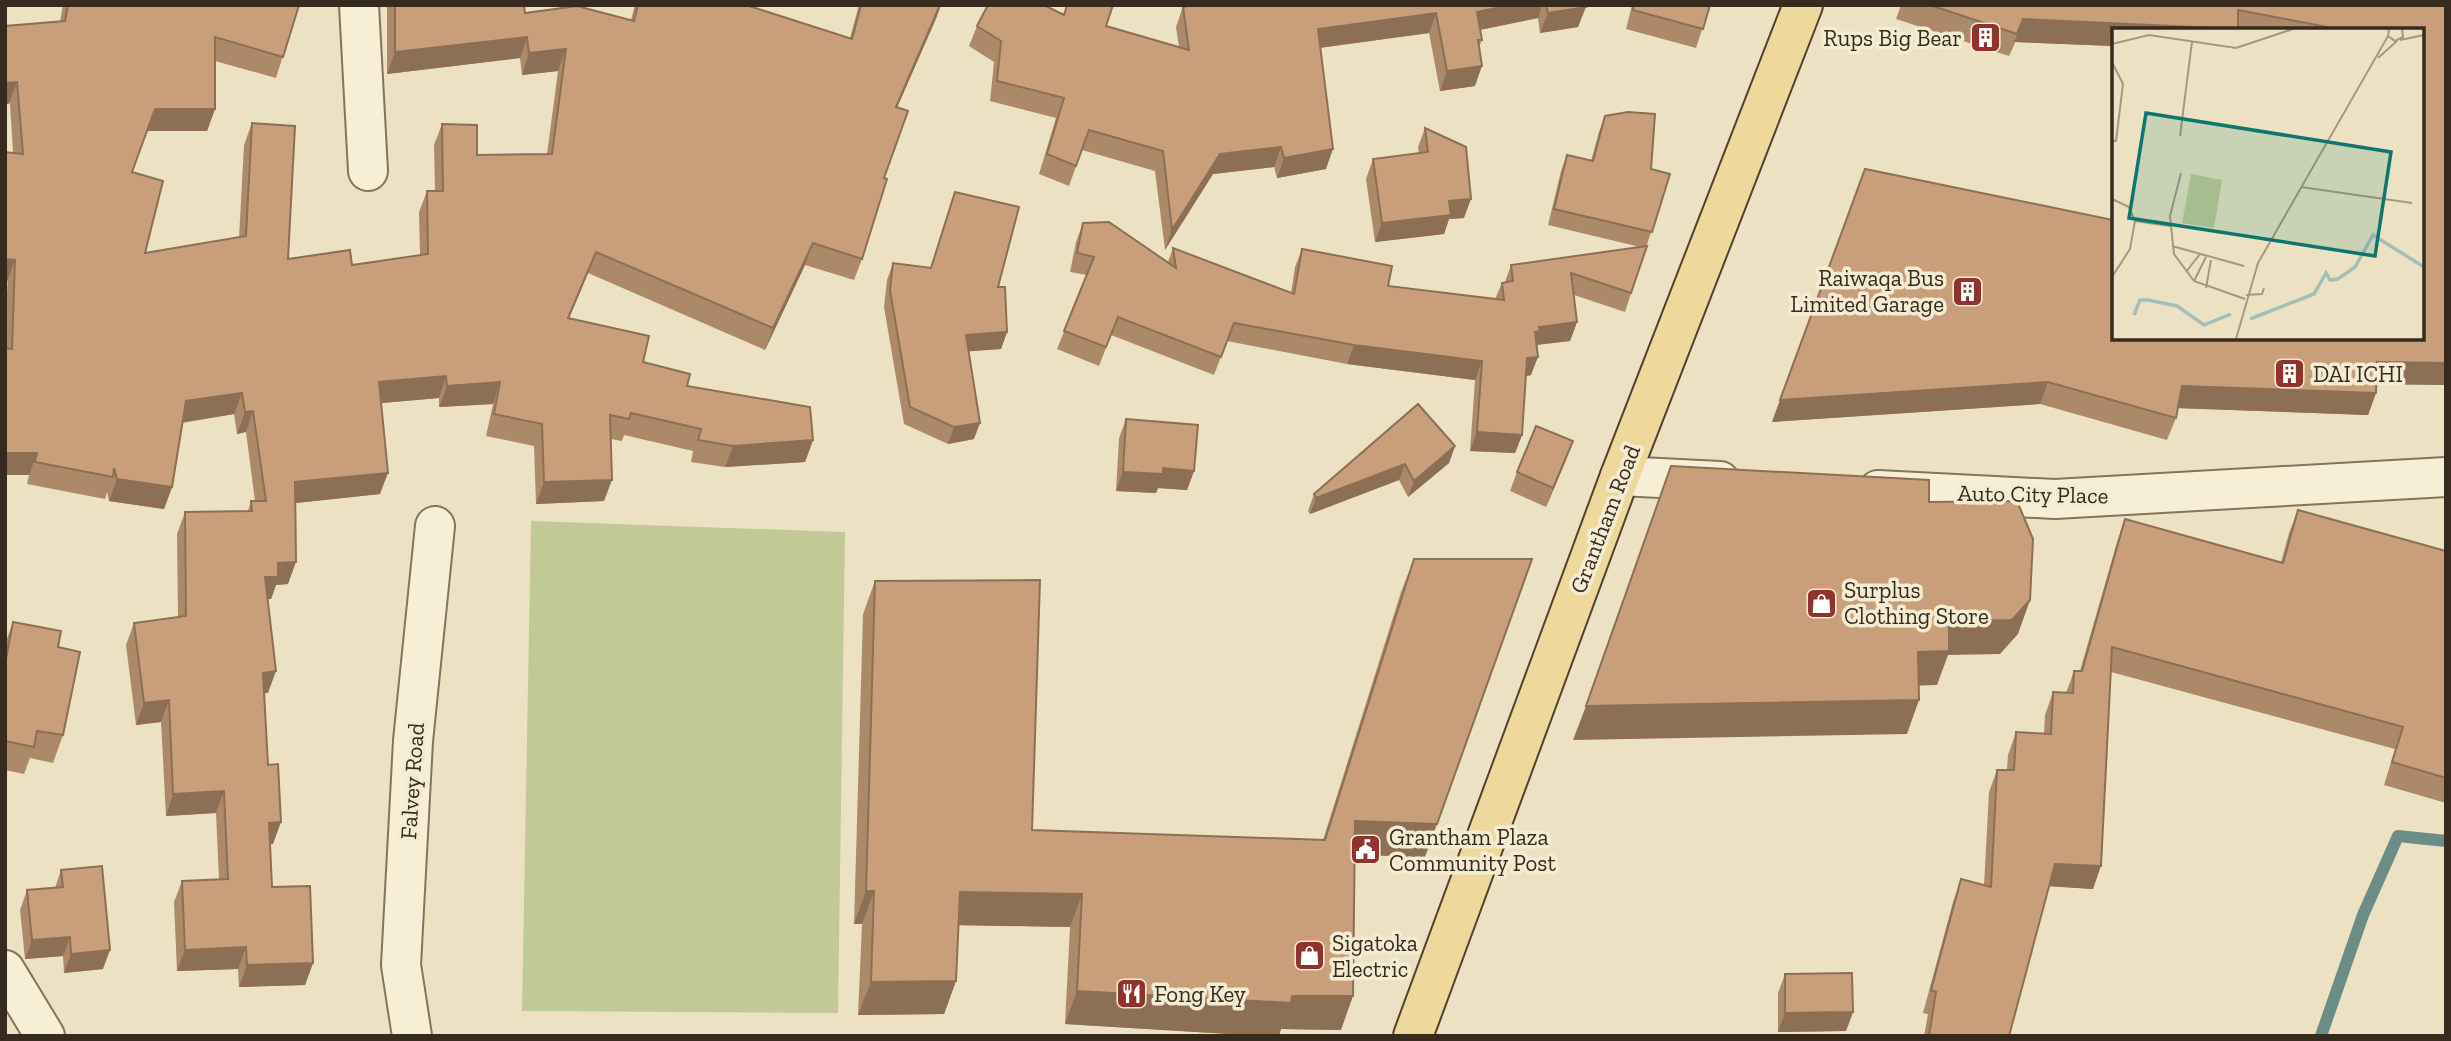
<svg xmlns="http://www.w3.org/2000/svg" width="2451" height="1041" font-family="'Zilla Slab',serif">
<rect width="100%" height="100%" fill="#ece2c3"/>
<!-- green -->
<path fill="#c1c997" d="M531,521L845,532L838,1013L522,1011Z"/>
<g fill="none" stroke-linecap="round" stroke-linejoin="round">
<!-- stream -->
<path stroke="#6c8c86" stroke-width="12" d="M2321,1036L2363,915L2398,836L2446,841"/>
<defs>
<path id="minor" d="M359,5L368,171
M1620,476L1720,481
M1878,490L2055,499L2446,477
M5,970L45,1036
M412,1036L401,965L413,741L435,526"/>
<path id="major" d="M1413,1036L1620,476L1803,5"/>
</defs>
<!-- minor casing -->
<use href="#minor" stroke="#85735a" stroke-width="42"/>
<!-- major casing -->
<use href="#major" stroke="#53412f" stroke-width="42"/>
<!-- minor -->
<use href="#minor" stroke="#f7efd5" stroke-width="38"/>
<!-- major -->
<use href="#major" stroke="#eed89c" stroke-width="38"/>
</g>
<!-- wall -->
<path fill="#ac8969" d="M63,5H299L276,78L215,61V109L207,131H147L132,172L145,253L239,238L244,145L252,123L288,259L352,265L420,255L419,212L427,191H435L434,145L442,124L477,155L547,154L558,71L522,75L520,58L387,74V5H524L525,13L631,20L635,5H746L850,38L859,5H941L897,107L884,178L862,259L854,280L805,265L765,350L588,273L569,318L643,362L687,386L813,440L805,462L725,467L691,462L693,451L624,435L622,441L611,439L604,501L536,504L534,446L486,436L493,404L439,407V398L381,403L380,494L295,503L288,584L276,585L271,599H268V693H264L273,844H270L272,887L313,963L305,985L239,987L238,969L177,971L174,902L182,881L219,879L216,813L166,816L161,722L136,725L126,645L134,623L178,617L177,534L185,512L248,511L251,501H255L246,432L237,434L234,414L182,423L172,487L164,509L109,501L107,492L105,499L27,484L29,475H5V341L13,152L5,26L60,22Z
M1067,5H1113L1106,26L1179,47L1176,27L1182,9V5H1585L1578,27L1540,33L1538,18L1480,30L1482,40L1479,47L1475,86L1440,91L1429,33L1320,48L1326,169L1277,178L1274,167L1213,174L1165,250L1155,171L1082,150L1069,186L1039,174L1056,118L990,101L994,62L969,46L977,26L1064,14Z
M1632,5H1710L1696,48L1626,29Z
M1901,5H2446V385L2376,384V393L2368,415L2178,408L2176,418L2167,440L2040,404L1772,422L1865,169L2113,220V338H2421V30H2113V46L2015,42L2009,56L1896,19Z
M1605,116L1651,169L1670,174L1625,312L1574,295L1577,322L1570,341L1536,345L1531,375L1526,376L1522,435L1515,453L1470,451L1475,380L1347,364L1227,341L1214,375L1111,335L1099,366L1057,349L1087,275L1070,272L1076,242L1083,223L1168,262L1173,248L1291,293L1295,267L1302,249L1388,286L1495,299L1502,283L1505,282L1511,265L1640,247L1548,225L1561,171L1567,155L1591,161L1599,132Z
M1425,128L1464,218L1449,219L1444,234L1375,242L1366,179L1373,159L1419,154L1418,147Z
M955,192L998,287L1007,332L1001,349L969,351L974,439L948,444L904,424L884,307L887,280L893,263L931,268Z
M1126,419L1194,471L1187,490L1158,488L1156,493L1116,491L1119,438Z
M1455,446L1449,463L1408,497L1399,480L1310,514L1308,511L1314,494Z
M1566,460L1546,507L1510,491L1517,472Z
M2298,510L2446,551V803L2384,785L2395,749L2111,672L2093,889L2048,886L2009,1036H1924L1928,1014L1923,1013L1953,902L1961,879L1984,885L1989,792L1997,770H2007L2008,755L2016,732L2044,734L2045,715L2053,692L2066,693L2074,671H2080L2117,542L2125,519L2281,562L2289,533Z
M1414,559L1425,857L1354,855L1341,1030L1281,1029L1279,1036H1262L1065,1024L1070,927L959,925L956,981L944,1014L858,1015L862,924H854L863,614L875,581L1032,830L1323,840L1401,592Z
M13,622L58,647L63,735L53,763L30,758L24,774L5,770V644Z
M61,870L103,969L64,973L63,956L25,959L20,910L27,890L55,888Z
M1785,974L1853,1012L1846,1031L1778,1032V993Z"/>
<!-- shaded-wall -->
<path fill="#8c6f55" d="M941,5L936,19L888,128L896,107Z
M1510,5H1542L1538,18L1469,32L1477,12Z
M1586,7L1578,27L1540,33L1548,13Z
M1436,13L1429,33L1310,49L1318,29Z
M2023,19L2238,29V30H2113V46L2015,42L2009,56Z
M527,37L520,58L387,74L395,52Z
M566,49L558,71L522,75L529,53Z
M1482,66L1475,86L1440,91L1447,71Z
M17,82L9,104H5V83Z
M155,109H215L207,131H147Z
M1281,147L1274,167L1213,174L1165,250L1172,230L1220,154Z
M1333,149L1326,169L1277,178L1284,158Z
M1471,199L1464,218L1449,219L1444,234L1375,242L1382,223L1449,201Z
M813,243L805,265L765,350L773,328Z
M596,252L588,273L560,339L568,318Z
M5,259L15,260L7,282L5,281Z
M1577,322L1570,341L1535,345V332L1539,327Z
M1007,332L1001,349L960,352L966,335Z
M1354,345L1482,361L1475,380L1347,364Z
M1538,357L1531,375L1521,377L1527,358Z
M2377,362L2446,363V385L2369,384Z
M446,376L439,398L371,404L379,382Z
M500,382L493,404L439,407L447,386Z
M2048,382L2040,404L1772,422L1780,400Z
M2182,386L2376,393L2368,415L2174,408Z
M242,393L234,414L178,423L186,401Z
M253,411L246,432L237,434L245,412Z
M980,423L974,439L948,444L954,427Z
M1477,432L1522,435L1515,453L1470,451Z
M813,440L805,462L725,467L733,446Z
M1573,441L1566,460L1546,507L1553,488Z
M1455,446L1449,463L1408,497L1414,481Z
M5,453H37L29,475H5Z
M1405,464L1399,480L1310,514L1316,498Z
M1163,468L1194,471L1187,490L1158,488L1156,493L1116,491L1123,472Z
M388,473L380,494L287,504L295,482Z
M117,479L172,487L164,509L109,501Z
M612,480L604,501L536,504L544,482Z
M296,562L288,584L276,585L271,599H257L265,577L278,563Z
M2030,600L2018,634L2000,654L1948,655L1937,685L1906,686L1918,652L1949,621Z
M276,671L268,693L256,694L263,673Z
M169,700L161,722L136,725L144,703Z
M1919,700L1907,734L1573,740L1586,706Z
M224,791L216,813L166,816L173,794Z
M1355,821L1437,824L1425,857L1342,854Z
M281,822L273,844L261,845L269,823Z
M2055,864L2101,866L2093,889L2046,886Z
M866,891H874L862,924H854Z
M960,892L1082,894L1070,927L948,925Z
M70,937L63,956L25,959L32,940Z
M246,947L238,969L177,971L185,950Z
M110,950L103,969L64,973L71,954Z
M313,963L305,985L239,987L247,965Z
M956,981L944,1014L858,1015L871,982Z
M1077,991L1292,996H1353L1341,1030L1281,1029L1279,1036H1262L1065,1024Z
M1853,1012L1846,1031L1778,1032L1785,1013Z"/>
<!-- building -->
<path fill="#c89f7a" stroke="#8c6f55" stroke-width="2" d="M68,5H299L283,57L215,37V109H155L132,172L163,181L145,253L246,236L252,123L295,126L288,259L350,250L352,265L428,254L427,191H443L442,124L477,125V155L552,154L566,49L529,53L527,37L395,52V5H524L525,13L577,6L634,21L638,5H746L852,39L861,5H940L896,107L908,111L884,178L887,179L862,259L813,243L773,328L596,252L568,318L649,336L643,362L690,374L687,386L810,407L813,440L733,446L698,440L701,429L631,413L629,419L610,415L612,480L544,482L542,424L494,414L500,382L447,386L446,376L379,382L388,473L295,482L296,562L278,563V577H265L276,671L263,673L268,765L278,764L281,822L269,823L272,887L310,886L313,963L247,965L246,947L185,950L182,881L228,879L224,791L173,794L169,700L144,703L134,623L186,616L185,512L252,511L251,501H266L253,411L245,412L242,393L186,401L172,487L117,479L114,468L113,477L35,462L37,453H5V348L12,349L15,260L5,259V152L23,154L17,82L5,83V26L65,21Z
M988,5H1044L1064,15L1067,5H1113L1106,26L1189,50L1183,7L1191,5H1510L1477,12L1482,40H1478L1482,66L1447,71L1436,13L1318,29L1333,149L1284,158L1281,147L1220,154L1172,230L1163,151L1089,130L1076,166L1047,154L1064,98L997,81L1001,41L977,26Z
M1546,5H1585L1586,7L1548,13Z
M1634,5H1710L1703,29L1633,10Z
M1930,5H2446V363L2377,362L2376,393L2182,386L2176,418L2048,382L1780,400L1865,169L2113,220V338H2421V30H2343L2238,10V29L2023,19L2017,34Z
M1628,112L1655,114L1651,169L1670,174L1652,232L1554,209L1567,155L1593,161L1605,116Z
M1425,128L1466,147L1471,199L1449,201L1451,215L1382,223L1373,159L1428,152Z
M955,192L1019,207L998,287H1005L1007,332L966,335L980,423L954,427L910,407L890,290L893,263L931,268Z
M1109,222L1176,268L1173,248L1294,294L1302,249L1392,266L1388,286L1504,300L1502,283L1513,281L1511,265L1647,246L1631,293L1571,273L1577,322L1539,327L1540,331L1535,332L1538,357L1527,358L1522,435L1477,432L1482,361L1354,345L1234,323L1221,357L1118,317L1106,347L1064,331L1094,257L1077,253L1083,223Z
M1418,404L1455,446L1414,481L1405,464L1316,498L1314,494Z
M1126,419L1198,425L1194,471L1163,468V474L1123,472Z
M1536,426L1573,441L1553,488L1517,472Z
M1671,466L1929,480V502L2017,501L2033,539L2030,600L2012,620L1949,621V651L1918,652L1919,700L1586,706Z
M2298,510L2446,551V778L2392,762L2403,727L2112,647L2101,866L2055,864L2009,1036H1929L1936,992L1931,990L1961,879L1991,887L1997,770H2014L2016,732L2051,734L2053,692L2073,693L2074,671H2082L2125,519L2283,563Z
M1414,559H1532L1437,824L1355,821L1353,996H1292L1291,1003L1077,991L1082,894L960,892L956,981L871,982L874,891H866L875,581L1040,580L1032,830L1325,840Z
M13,622L61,631L58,647L80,652L63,735L37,731L34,747L5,741V664Z
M102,866L110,950L71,954L70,937L32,940L27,890L63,887L61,870Z
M1852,973L1853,1012L1785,1013V974Z"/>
<!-- icons -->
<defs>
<symbol id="building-square" viewBox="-11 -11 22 22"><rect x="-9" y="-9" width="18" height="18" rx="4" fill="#91322d" stroke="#f4ecd2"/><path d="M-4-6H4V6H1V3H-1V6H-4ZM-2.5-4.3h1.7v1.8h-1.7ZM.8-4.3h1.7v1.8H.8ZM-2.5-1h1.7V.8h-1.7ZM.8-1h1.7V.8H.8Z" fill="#fff"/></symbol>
<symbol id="shop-square" viewBox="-11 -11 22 22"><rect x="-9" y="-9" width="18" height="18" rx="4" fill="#91322d" stroke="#f4ecd2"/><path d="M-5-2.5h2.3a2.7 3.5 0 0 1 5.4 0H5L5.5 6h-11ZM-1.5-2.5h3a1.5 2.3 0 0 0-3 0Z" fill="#fff"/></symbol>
<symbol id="civic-square" viewBox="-11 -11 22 22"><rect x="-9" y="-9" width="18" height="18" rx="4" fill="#91322d" stroke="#f4ecd2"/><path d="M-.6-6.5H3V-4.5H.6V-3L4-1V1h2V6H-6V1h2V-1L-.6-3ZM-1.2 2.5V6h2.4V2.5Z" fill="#fff"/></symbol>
<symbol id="restaurant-square" viewBox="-11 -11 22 22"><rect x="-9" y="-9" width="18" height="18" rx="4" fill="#91322d" stroke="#f4ecd2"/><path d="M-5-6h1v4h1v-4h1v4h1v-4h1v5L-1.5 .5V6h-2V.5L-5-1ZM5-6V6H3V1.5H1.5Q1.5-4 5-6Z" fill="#fff"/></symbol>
</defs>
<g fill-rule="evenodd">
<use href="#building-square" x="1968" y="20" width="35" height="35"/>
<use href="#building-square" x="1950" y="274" width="35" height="35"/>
<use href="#building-square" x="2272" y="356" width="35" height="35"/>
<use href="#shop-square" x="1804" y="586" width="35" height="35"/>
<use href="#civic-square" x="1348" y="832" width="35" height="35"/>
<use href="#shop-square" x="1292" y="938" width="35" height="35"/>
<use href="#restaurant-square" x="1114" y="976" width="35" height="35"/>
</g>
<g text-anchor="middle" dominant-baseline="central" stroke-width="7" stroke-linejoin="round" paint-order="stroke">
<!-- poi labels -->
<g font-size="23" fill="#362b1e" stroke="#f4ecd2" text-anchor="start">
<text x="1962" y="38" text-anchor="end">Rups Big Bear</text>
<text x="1944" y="278" text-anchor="end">Raiwaqa Bus<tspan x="1944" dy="26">Limited Garage</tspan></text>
<text x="2313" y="374">DAI ICHI</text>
<text x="1844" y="590">Surplus<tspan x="1844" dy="26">Clothing Store</tspan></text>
<text x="1389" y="837">Grantham Plaza<tspan x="1389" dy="26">Community Post</tspan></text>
<text x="1332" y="943">Sigatoka<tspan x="1332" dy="26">Electric</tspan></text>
<text x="1154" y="994">Fong Key</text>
</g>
<!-- street labels -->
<g font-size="23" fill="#362b1e" stroke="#f4ecd2">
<text transform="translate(2033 494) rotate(1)">Auto City Place</text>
<text transform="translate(1605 519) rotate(-69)">Grantham Road</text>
<text transform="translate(412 781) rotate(-86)">Falvey Road</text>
</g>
</g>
<!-- overview -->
<g transform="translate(2112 28)">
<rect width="312" height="312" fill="#ece2c3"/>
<path d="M79,146L110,152L102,200L70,195Z" fill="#c1c997"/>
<path fill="none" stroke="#a5bfb8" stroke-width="3.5" d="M22,287L28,272H36L65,278L92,297L119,286M138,291L202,266L214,245L218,252L226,251L243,239L261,207L312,239"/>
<path fill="none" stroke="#a39981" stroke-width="2" d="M277,1L276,8L283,13L291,9L290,1M288,12L312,7M0,16L37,7L124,20L181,1M266,30L285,13M0,34L11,56L4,113H0M68,108L80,14M69,145L58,188L62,226L82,253L133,271M189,159L300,175M0,171L17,179L23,193L58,198M60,218L132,238M74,244L88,226M0,249L18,221L23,193M82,253L94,229M94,260L99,232M134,267L150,266L152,260M124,311L146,235L276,8"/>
<path fill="#0f766e" fill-opacity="0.15" stroke="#0f766e" stroke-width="3.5" d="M34,85L279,124L263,228L17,190Z"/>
<rect width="312" height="312" fill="none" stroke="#362b1e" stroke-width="3.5"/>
</g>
<!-- border -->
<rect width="2451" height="1041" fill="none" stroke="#362b1e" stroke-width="14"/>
</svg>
